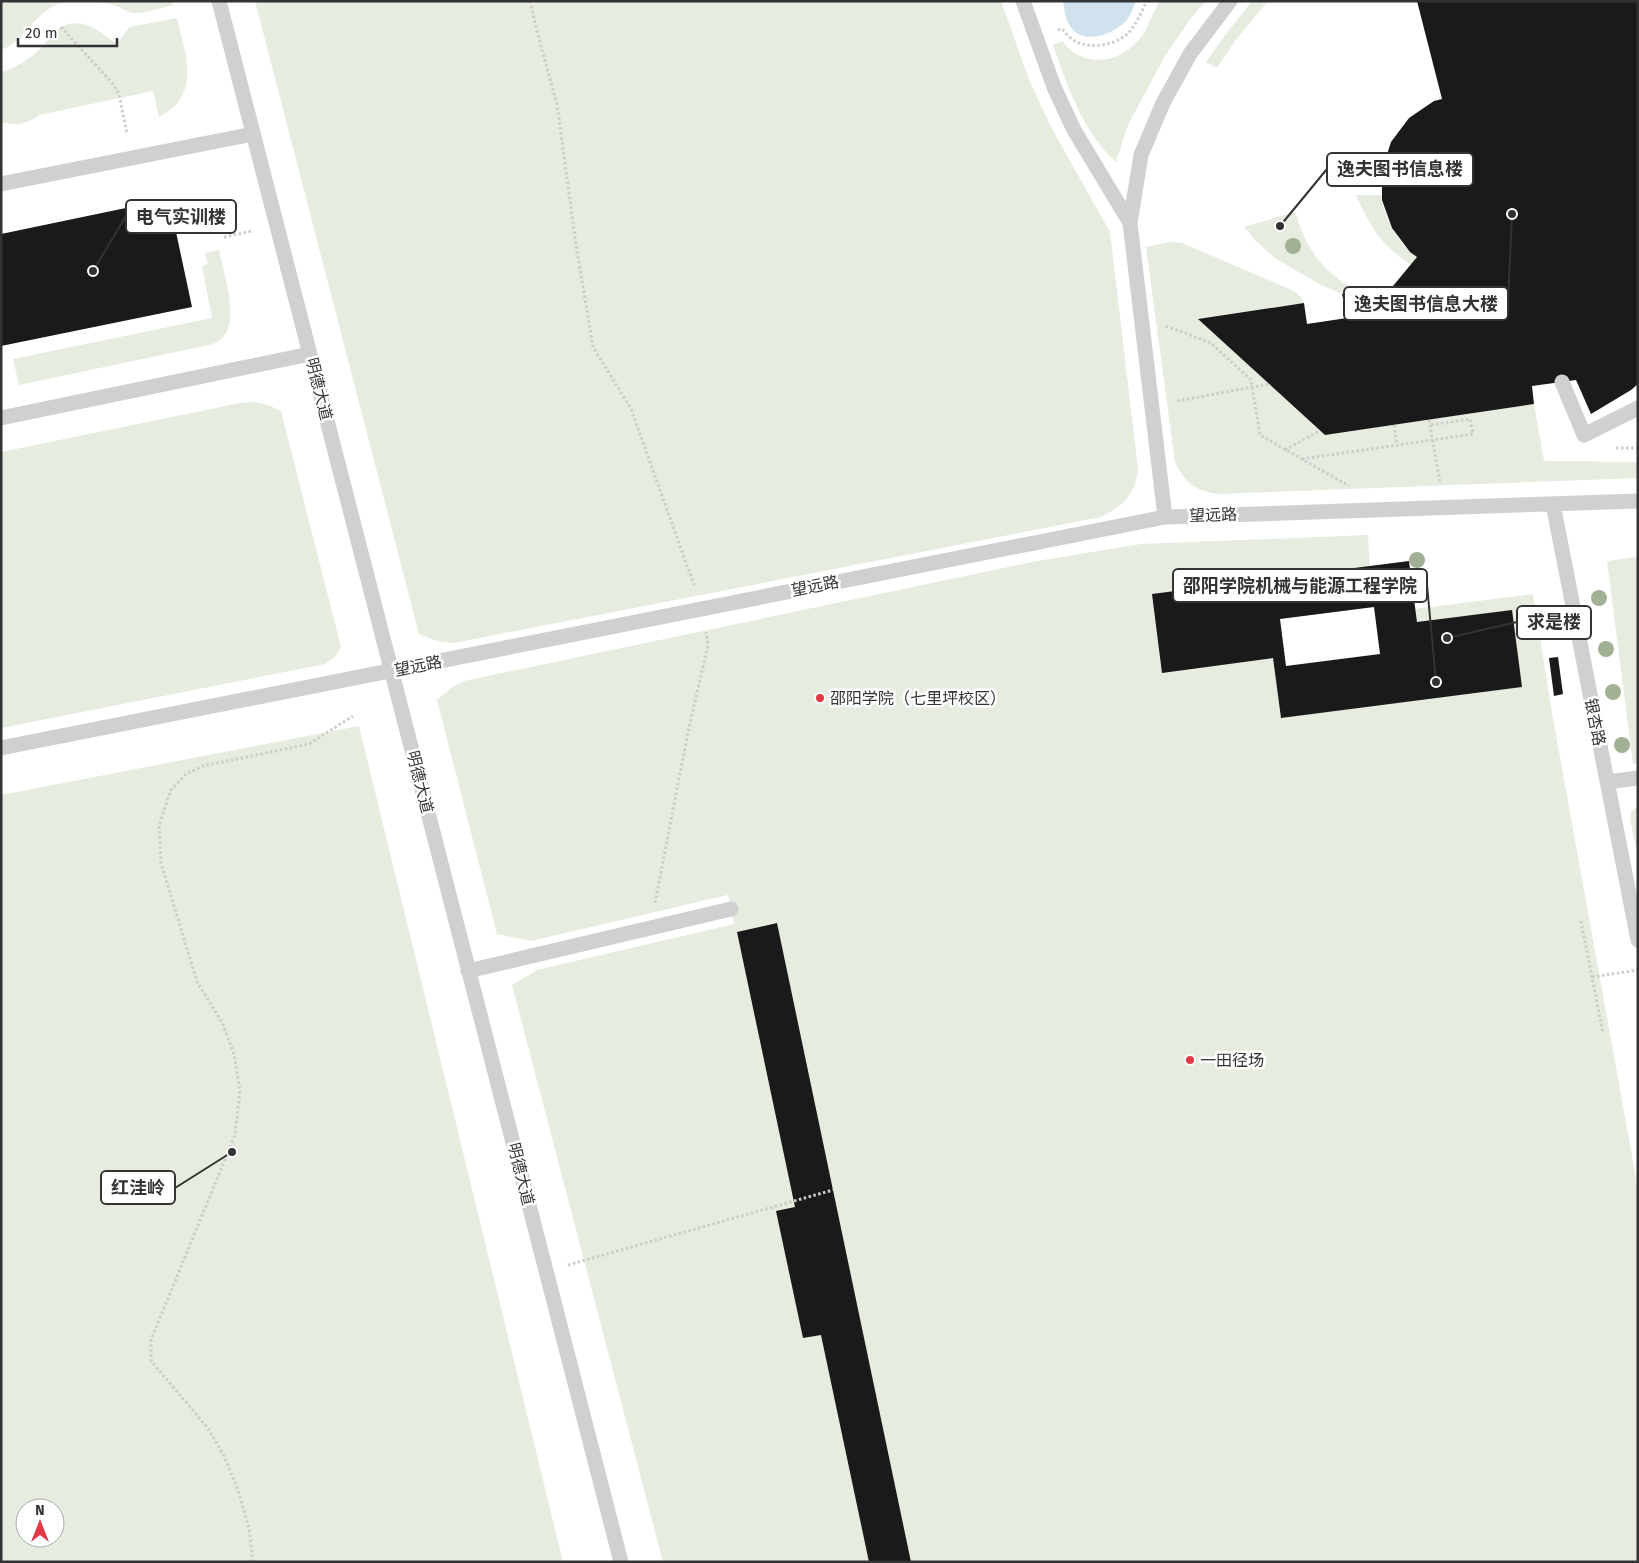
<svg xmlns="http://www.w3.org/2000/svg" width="1639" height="1563" font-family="'Fira Sans','Noto Sans SC',sans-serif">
<rect width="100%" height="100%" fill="#fff"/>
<!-- green -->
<path fill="#e6ecdf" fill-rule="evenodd" d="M1,1H172L173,5C164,7 141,15 132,13C125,11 118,6 111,4C100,1 76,0 65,2C34,9 27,41 1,50Z
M255,1H1001L1030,82L1051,127L1110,232L1138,469C1135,495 1124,505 1101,517L454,643L440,642L419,634Z
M1160,1H1206L1191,18L1165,56L1128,125L1116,162C1083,133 1067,85 1053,45L1062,41C1066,45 1069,49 1073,52C1097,68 1126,58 1142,36C1149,25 1153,12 1160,1Z
M1252,1H1268L1235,41L1217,68L1206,62L1225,35Z
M177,18C183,47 198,80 175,106C170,110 164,114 159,117L153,91L39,115C26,125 17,126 1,122V72C17,68 33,57 44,45C48,41 50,36 54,32C63,24 75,21 87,25C98,29 107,37 117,44L129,27Z
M1356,195H1382C1382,216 1400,246 1417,257L1411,265C1380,243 1372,230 1356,195Z
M1295,212C1308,252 1321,269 1356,291L1342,294L1321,285L1276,259L1256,241L1244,227Z
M1169,242L1182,243L1292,290L1300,296L1304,303L1198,319L1325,435L1534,404L1544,461L1638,462V478L1219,494C1195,491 1186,484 1175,462L1146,247Z
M219,250C223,273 242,323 220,340C217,342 213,344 209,345L19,385L13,359L212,318L202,266L208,264L205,253Z
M255,402L268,405L281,411L341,647L335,657L325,664L1,728V452L240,403Z
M1368,535L1370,567L1162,672L1273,658L1281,718L1521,687L1417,622L1415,609L1533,594L1552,713L1638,1189V1562H663L512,985L537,970L734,924L728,895L531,941L497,934L437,700L451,688L464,681L1037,561L1141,544Z
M1638,557V763L1633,764L1607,561Z
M359,726L563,1562H1V795ZM25,1508H55V1538H25Z
M1638,806V858L1630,819L1631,812Z"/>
<!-- water -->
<path fill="#cfe2ee" d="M1063,1H1136C1133,8 1130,17 1125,22C1111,36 1080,46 1069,24C1065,18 1064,8 1063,1Z"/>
<!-- building -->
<path fill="#1a1a1a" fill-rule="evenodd" d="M1417,1H1638V384L1631,390L1591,414L1576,380L1532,386L1534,404L1325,435L1198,319L1304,303L1307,324L1347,318L1342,294L1393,286L1417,257L1410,252L1392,228L1382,200V170L1391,142L1409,118L1434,101L1442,99Z
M169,199L192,307L1,346V234Z
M1409,561L1417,622L1512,610L1522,687L1281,718L1273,658L1162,673L1152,594ZM1374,607L1380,654L1286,666L1280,619Z
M1558,657L1563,694L1554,696L1549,658Z
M777,923L833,1190L911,1562H869L821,1335L803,1338L776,1211L795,1207L737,932Z"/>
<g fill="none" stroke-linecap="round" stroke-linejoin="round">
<!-- path -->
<path stroke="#cdcdcd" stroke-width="3" stroke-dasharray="2.5 2.5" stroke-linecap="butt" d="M530,1L539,39L557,104L576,245L593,347L631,409L694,585
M61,27L112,83L119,94L127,134
M1058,30L1062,29C1066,33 1071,40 1077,42C1091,49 1114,45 1126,35C1136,27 1141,12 1147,1
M224,237L252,231
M1166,326L1211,343L1251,380L1260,435L1349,486
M1177,401L1269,384
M1429,420L1440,483
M1394,425L1397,445
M1616,448H1638
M1285,450L1319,431
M1302,459L1473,434L1470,419L1430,425
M655,903L688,732L708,645L706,632
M1581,921L1603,1033
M1592,977L1638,970
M568,1265L833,1190
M253,1562L249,1528L238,1490L224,1456L207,1427L151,1361V1340L235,1135L240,1091L234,1054L222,1022L197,982L161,863L159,825L171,790L186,774L203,766L309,744L353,716"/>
<!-- service -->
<path stroke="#d0d0d0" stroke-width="15" d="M219,1L621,1562
M1023,1L1054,87L1074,130L1130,223L1165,517
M1,184L253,134
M1130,223L1141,155L1163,103L1190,54L1230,1
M1562,382L1584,435L1638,408
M1,418L310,354
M1553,504L1638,940
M1,748L1165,517L1638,501
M1607,782L1638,778
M468,971L731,909"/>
</g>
<!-- trees -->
<g fill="#a2b095">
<circle cx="1293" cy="246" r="8"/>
<circle cx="1417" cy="560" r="8"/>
<circle cx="1599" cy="598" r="8"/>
<circle cx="1606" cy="649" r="8"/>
<circle cx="1613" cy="692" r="8"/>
<circle cx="1622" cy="745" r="8"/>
</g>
<!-- markers -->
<g fill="#e63946" stroke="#fff" stroke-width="2">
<circle cx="820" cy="698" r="5"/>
<circle cx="1190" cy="1060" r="5"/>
</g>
<g text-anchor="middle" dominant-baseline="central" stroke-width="5" stroke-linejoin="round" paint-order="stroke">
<!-- street labels -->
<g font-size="16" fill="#333" stroke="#fff">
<text transform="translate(319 389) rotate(76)">明德大道</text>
<text transform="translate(1213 515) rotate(-2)">望远路</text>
<text transform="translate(815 586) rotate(-11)">望远路</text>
<text transform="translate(418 666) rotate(-11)">望远路</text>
<text transform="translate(1595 722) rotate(79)">银杏路</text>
<text transform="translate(420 782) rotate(76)">明德大道</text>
<text transform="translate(521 1174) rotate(76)">明德大道</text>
</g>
<!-- poi labels -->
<g font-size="16" fill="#333" stroke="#fff" text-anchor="start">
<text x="830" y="698">邵阳学院（七里坪校区）</text>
<text x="1200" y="1060">一田径场</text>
</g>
</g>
<!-- callouts -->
<path fill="none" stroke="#333" stroke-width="2" d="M1280 226L1327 169M93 271L126 216M1512 214L1508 303M1436 682L1427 585M1447 638L1517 622M232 1152L175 1188"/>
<g fill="#333" stroke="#fff" stroke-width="2">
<circle cx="1280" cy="226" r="5"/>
<circle cx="93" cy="271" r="5"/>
<circle cx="1512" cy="214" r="5"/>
<circle cx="1436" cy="682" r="5"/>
<circle cx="1447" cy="638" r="5"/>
<circle cx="232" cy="1152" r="5"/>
</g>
<g fill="#fff" stroke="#333" stroke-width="2">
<rect x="1327" y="153" width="146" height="33" rx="5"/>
<rect x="126" y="200" width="110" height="33" rx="5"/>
<rect x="1344" y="287" width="164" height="33" rx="5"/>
<rect x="1173" y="569" width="254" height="33" rx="5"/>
<rect x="1517" y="606" width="74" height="33" rx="5"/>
<rect x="101" y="1171" width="74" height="33" rx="5"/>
</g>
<g font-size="18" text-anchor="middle" font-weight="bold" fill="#333">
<text x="1400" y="175">逸夫图书信息楼</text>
<text x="181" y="223">电气实训楼</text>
<text x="1426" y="310">逸夫图书信息大楼</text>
<text x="1300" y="592">邵阳学院机械与能源工程学院</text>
<text x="1554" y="628">求是楼</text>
<text x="138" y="1194">红洼岭</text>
</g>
<!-- border -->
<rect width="1639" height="1563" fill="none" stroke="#333333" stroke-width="5"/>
<!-- north arrow -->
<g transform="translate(40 1523)"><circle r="24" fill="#ffffff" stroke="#adadad"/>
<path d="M0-4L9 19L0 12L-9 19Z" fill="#e63946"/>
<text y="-8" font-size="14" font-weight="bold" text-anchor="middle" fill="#333333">N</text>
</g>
<!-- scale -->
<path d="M18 38v8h99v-8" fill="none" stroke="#333333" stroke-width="2.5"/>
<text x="25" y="38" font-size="15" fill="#333333" stroke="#ffffff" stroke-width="4" paint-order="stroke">20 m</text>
</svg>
